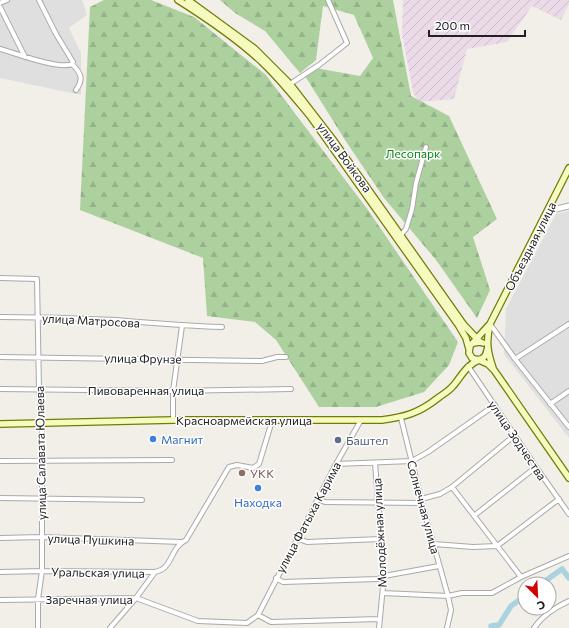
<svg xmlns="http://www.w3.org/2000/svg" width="569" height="628" font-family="Commissioner,sans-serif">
<defs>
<pattern id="industrial-furrows" width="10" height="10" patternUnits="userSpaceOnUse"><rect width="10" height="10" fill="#ebdbe8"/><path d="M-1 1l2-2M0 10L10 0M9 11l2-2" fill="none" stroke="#c9bcc7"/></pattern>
<pattern id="forest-firs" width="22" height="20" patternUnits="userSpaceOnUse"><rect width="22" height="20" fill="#add19e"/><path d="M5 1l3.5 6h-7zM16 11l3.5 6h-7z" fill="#95b388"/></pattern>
</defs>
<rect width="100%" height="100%" fill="#f2efe9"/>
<!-- residential -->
<path fill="#e0dfdf" d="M0,0H81L83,2L87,15L69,28L81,53V95L0,78Z
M569,211V438L504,354L506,309L556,214Z"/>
<!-- industrial -->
<path fill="url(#industrial-furrows)" d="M403,0H569V4L561,20L532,6L507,42L467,49L454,99L418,102L413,92L402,34Z"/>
<!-- forest -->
<path fill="url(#forest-firs)" d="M104,0H151L194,17L266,75L368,210L458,342L449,365L424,392L376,407H319L276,340L255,322L207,316L203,258L80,210L90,7Z
M220,0H393L411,96L449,116L497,219L473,237L490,290L477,318L436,260L384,198L347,143L305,76L316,68L360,76L373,58L354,15L323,6L316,60L300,73L265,31L235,13Z"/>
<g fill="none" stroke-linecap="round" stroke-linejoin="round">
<!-- river -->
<path stroke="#aad3df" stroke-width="5.5" d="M541,584L562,569L569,578
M492,628L491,626L499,625L511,606L525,596"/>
<defs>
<path id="minor" d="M0,3L7,0
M0,7L25,57
M0,49C15,53 59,70 72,64L73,62L56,34L39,0
M72,64C81,73 84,79 76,90
M290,84L319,65L347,43L328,0
M400,236L406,229L412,209L416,183L426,147
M0,278L37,279L39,389L42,423V571L38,599V628
M0,317C39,317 77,318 116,320C151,323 186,326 222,327
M490,324L515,359L569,427
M0,357L262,361L277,357H286
M515,359L569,324
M468,366L536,467L569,514
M0,389L173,391L291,389
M550,404L569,391
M401,418L422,503L448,596L462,593H492L521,577L569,556
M173,420V391L182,326
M0,461L172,460
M375,463L384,576L379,628
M336,464L412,461L428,452L495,405
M452,487L521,577
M0,498L142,500
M318,499L325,502L422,503
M421,499L440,494L452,487L515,435
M475,515L536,467
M0,538L41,537L181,542
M299,539L307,542L381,539
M434,544L473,547L497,546L559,499
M0,572L42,571L155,572C158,571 162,570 164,568C173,560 173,546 186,540L229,467L237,465L253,468L259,464L272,421
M276,578L283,582L378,579L384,576L439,566
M383,593L448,596L451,610L447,628
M0,600L136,598L198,621L247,623L258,615L271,622L380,619
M258,615L336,464L361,420
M110,628L136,598L155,572
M534,628C542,616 556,607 569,601"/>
<path id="tertiary" d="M548,211L569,206"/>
<path id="secondary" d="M178,0C208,19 238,39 263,63C280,79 295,98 310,116L459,326L466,338L469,349
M188,0L255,49L290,84L334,141L464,325L480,342
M473,343L480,342L483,343
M487,350C486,358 480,362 472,358L469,353L470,346L489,325
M493,368C487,351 486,341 490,324L569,168
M0,424L173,420H382C405,417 419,413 438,398C443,394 449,391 453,386C461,377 466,365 479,360L488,364L494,370L569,478"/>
</defs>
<!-- minor casing -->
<use href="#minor" stroke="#a9a9a9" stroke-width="6"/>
<!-- tertiary casing -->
<use href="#tertiary" stroke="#a9a9a9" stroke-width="7"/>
<!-- secondary casing -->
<use href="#secondary" stroke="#707d05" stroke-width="8"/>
<!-- minor -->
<use href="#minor" stroke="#fff" stroke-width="4"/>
<!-- tertiary -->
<use href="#tertiary" stroke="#fff" stroke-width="5"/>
<!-- secondary -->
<use href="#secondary" stroke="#f7fabf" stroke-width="5.5"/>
</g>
<!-- markers -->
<g fill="#3f7fe0" stroke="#fff" stroke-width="1.5">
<circle cx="153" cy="439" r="4"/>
<circle cx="258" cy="488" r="4"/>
</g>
<circle fill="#5c6f8a" stroke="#fff" stroke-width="1.5" cx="338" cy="440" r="4"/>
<circle fill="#8d6e63" stroke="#fff" stroke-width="1.5" cx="242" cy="473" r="4"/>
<g text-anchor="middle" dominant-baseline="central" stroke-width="3" stroke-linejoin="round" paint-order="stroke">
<!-- park labels -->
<g font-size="12" fill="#0c8416" stroke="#fff">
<text x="413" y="153">Лесопарк</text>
</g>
<!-- street labels -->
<g font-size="12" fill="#222" stroke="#fff">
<text transform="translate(345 157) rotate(54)">улица Войкова</text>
<text transform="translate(530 246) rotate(-63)">Объездная улица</text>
<text transform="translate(91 320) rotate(3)">улица Матросова</text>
<text transform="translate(143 358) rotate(1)">улица Фрунзе</text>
<text x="146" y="390">Пивоваренная улица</text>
<text x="244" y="420">Красноармейская улица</text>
<text transform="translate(518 440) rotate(56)">улица Зодчества</text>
<text transform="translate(40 453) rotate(-91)">улица Салавата Юлаева</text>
<text transform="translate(424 507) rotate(75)">Солнечная улица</text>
<text transform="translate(308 517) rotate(-62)">улица Фатыха Карима</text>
<text transform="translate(379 533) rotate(-93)">Молодёжная улица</text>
<text transform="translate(91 539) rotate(2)">улица Пушкина</text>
<text transform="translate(98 572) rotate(1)">Уральская улица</text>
<text x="89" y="599">Заречная улица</text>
</g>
<!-- shop labels -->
<g font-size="12" fill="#366cbe" stroke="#fff" text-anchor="start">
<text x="161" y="439">Магнит</text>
<text x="258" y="502" text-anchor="middle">Находка</text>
</g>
<!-- service labels -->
<g font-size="12" fill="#4e5e75" stroke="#fff" text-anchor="start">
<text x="346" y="440">Баштел</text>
</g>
<!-- education labels -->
<g font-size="12" fill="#785e54" stroke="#fff" text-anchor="start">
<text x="250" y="473">УКК</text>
</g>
</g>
<!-- north arrow -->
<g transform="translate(537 596) rotate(156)"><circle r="19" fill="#ffffff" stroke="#a7a7a7"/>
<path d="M0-3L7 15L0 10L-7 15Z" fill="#d40000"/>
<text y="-6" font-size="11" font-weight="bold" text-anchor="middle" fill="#222222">С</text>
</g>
<!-- scale -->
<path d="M429 30v6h96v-6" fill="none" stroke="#222222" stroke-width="2"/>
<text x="435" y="30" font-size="12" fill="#222222" stroke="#ffffff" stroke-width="3" paint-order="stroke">200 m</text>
</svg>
